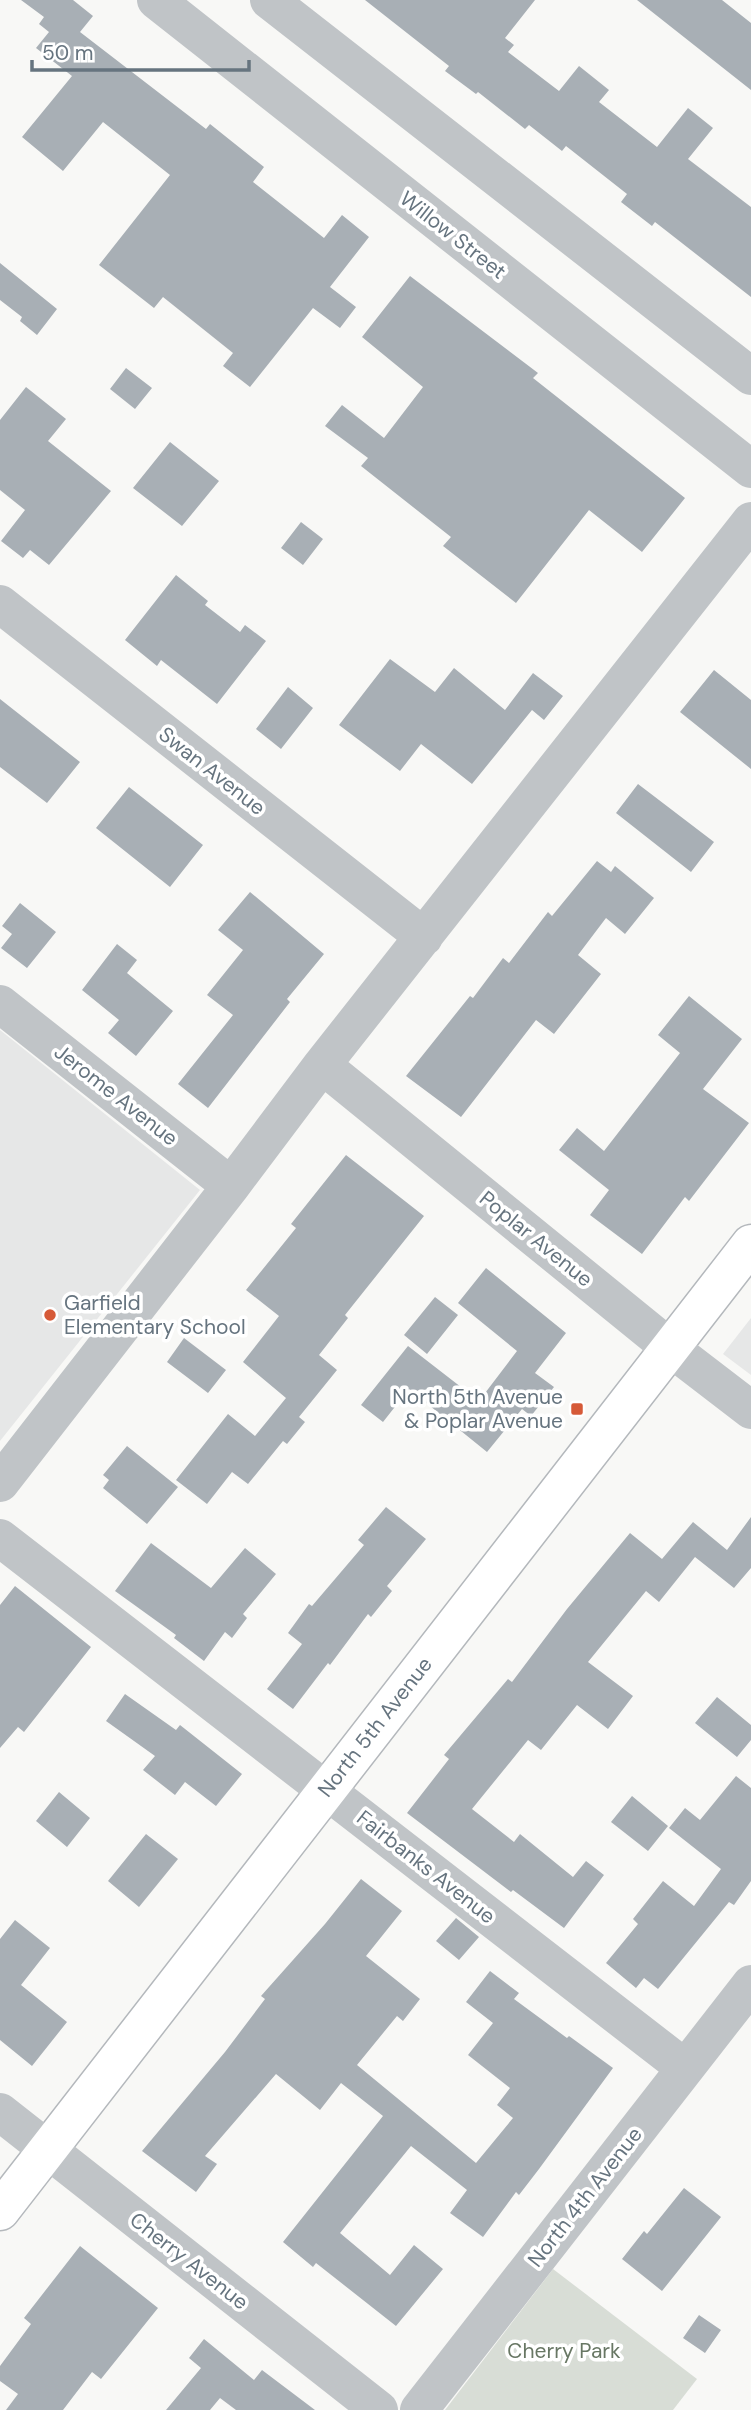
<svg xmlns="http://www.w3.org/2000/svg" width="751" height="2410" font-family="'DM Sans',sans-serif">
<rect width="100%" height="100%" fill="#f8f8f6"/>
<!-- built -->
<path fill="#e6e7e7" d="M0,1030L200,1190L0,1441Z
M751,1318V1375L723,1354Z"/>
<!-- green -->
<path fill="#d8ddd6" d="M553,2269L697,2379L673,2410H445Z"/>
<!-- building -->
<path fill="#a8afb5" d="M21,0H73L93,16L80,32L206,129L210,124L264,167L253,182L324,238L342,215L369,237L330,287L356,307L340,328L313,308L250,387L223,366L233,353L163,297L154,308L99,265L170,175L103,122L63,171L22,137L72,76L36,48L49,32L39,24L44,17Z
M365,0H535L505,38L514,45L508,52L559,91L579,66L609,90L599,102L657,147L688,108L713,128L688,159L751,207V297L655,222L652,226L621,202L627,194L566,146L562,151L529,125L525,129L478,92L476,94L445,71L449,66Z
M637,0H722L751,23V90Z
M0,263L57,309L37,335L20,321L22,317L0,300Z
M410,276L538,373L533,378L685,498L642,552L589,510L516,603L443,546L451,537L361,466L368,458L325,426L342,405L384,438L423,387L362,337Z
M126,368L152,388L135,409L110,389Z
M26,387L66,419L48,441L111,491L49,565L30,550L23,558L1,541L25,510L0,490V420Z
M170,442L219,481L182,526L133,488Z
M301,522L323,539L303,565L281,548Z
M176,575L208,601L205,605L240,632L245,625L266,641L217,704L161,660L157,666L125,640Z
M390,659L435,692L454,668L505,710L533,673L563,696L544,720L532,710L472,784L421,744L400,771L339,725Z
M714,670L751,700V769L680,712Z
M288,687L313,708L281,749L256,729Z
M0,699L80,762L47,803L0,767Z
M638,784L714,842L691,872L616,813Z
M129,787L203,845L170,887L96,828Z
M597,861L611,872L615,866L654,898L625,934L606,918L578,955L601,974L554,1034L536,1020L461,1117L406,1076L470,996L473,998L503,958L509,963L548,912L552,916Z
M250,892L324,954L287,999L290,1002L208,1108L178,1084L233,1015L207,995L243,950L218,930Z
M20,903L56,932L27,968L1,948L12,934L2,926Z
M117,944L137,960L127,973L173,1011L136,1056L108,1033L119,1020L82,990Z
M689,996L742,1039L703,1089L749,1123L689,1201L685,1197L642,1254L590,1215L609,1190L559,1150L577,1128L604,1151L680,1053L658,1035Z
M346,1155L424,1216L345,1315L348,1318L319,1355L337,1370L299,1417L305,1422L287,1444L283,1441L248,1484L232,1472L207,1504L176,1480L228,1414L255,1436L286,1398L243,1362L279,1316L246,1290L296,1228L291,1224Z
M486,1268L566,1333L535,1373L554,1387L531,1416L522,1409L487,1452L409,1389L383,1422L361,1405L408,1346L479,1401L517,1351L458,1303Z
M435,1297L458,1315L427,1354L404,1335Z
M184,1338L226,1370L208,1393L167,1362Z
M127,1446L178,1487L147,1524L103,1488L109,1480L103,1475Z
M386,1507L426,1539L387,1586L392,1591L371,1617L368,1614L330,1665L328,1663L293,1709L267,1689L302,1644L288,1633L309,1604L312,1606L364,1545L358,1540Z
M751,1517V1568L734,1588L695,1557L659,1602L646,1591L588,1662L633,1696L608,1729L577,1705L541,1750L528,1740L472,1809L514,1842L520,1834L573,1877L586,1861L604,1875L564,1928L513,1890L511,1892L407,1813L449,1759L444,1755L508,1679L512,1682L567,1609L630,1533L662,1559L693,1522L727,1550Z
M151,1543L211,1588L245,1548L276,1574L243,1614L247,1618L232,1638L225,1632L204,1661L174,1638L176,1635L115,1591Z
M15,1586L91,1647L24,1732L18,1727L0,1748V1605Z
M125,1694L176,1730L180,1725L242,1774L216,1806L185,1782L175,1795L143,1770L155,1756L106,1721Z
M717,1697L751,1725V1740L737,1757L695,1723Z
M736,1776L751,1788V1881L734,1905L729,1902L658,1989L644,1978L636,1988L606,1963L638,1924L633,1919L663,1881L694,1906L721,1869L669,1828L685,1808L700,1820Z
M59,1792L90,1818L67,1847L36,1821Z
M632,1796L668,1826L648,1851L611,1822Z
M146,1834L178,1859L139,1907L108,1881Z
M361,1879L402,1911L366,1956L420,1999L403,2021L397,2016L357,2065L476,2163L513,2118L497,2105L510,2088L468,2055L493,2023L466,2002L490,1971L519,1993L514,1999L567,2038L569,2036L613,2068L539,2169L519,2195L516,2192L483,2237L450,2213L467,2190L411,2146L340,2233L390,2275L414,2245L443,2269L396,2326L316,2263L313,2267L283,2242L383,2116L341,2083L320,2110L276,2074L205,2156L217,2164L196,2192L142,2151L225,2052L265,1999L261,1996L325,1924Z
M456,1918L479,1937L459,1960L436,1941Z
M15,1920L50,1948L21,1985L67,2022L32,2066L0,2040V1939Z
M684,2188L721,2217L662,2291L622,2259L644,2231L647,2234Z
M80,2246L158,2308L101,2379L92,2372L63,2410H6L18,2394L0,2381V2366L31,2324L24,2318Z
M699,2315L721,2330L705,2353L683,2338Z
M204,2339L254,2380L262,2370L315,2410H236L220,2398L210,2410H166L201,2368L189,2358Z"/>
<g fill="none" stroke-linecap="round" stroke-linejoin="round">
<defs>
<path id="major" d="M0,2211L751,1244"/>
</defs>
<!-- major casing -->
<use href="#major" stroke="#b4b8bc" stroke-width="41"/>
<!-- minor -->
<path stroke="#c0c4c7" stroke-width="38" d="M156,0L751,469
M269,0L751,376
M0,604L424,937
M0,1004L231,1186
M322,1065L669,1347L751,1410
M0,1483L231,1186L322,1065L751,521
M0,1538L685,2068
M0,2112L379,2410
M419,2410L751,1984"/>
<!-- major -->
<use href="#major" stroke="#fff" stroke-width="38"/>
</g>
<!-- markers -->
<g fill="#d65a38" stroke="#fff" stroke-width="2.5">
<circle cx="50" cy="1315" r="7"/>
<rect x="570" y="1402" width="14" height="14" rx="3.5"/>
</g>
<g text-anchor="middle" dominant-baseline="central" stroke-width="7" stroke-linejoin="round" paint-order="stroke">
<!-- street labels -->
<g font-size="21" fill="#66747f" stroke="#fff">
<text transform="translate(453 235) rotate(38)">Willow Street</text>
<text transform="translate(212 771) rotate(38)">Swan Avenue</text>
<text transform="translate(116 1095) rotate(38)">Jerome Avenue</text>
<text transform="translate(536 1239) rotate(39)">Poplar Avenue</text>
<text transform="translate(375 1727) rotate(-52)">North 5th Avenue</text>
<text transform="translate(426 1867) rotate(38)">Fairbanks Avenue</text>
<text transform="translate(585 2197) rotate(-52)">North 4th Avenue</text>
<text transform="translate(189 2261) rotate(38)">Cherry Avenue</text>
</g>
<!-- poi labels -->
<g font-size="21" fill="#66747f" stroke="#fff" text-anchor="start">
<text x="64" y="1303">Garfield<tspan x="64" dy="24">Elementary School</tspan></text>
<text x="563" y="1397" text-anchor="end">North 5th Avenue<tspan x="563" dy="24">&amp; Poplar Avenue</tspan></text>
</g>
<!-- park labels -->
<g font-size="21" fill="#687764" stroke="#fff">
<text x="564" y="2351">Cherry Park</text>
</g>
</g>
<!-- scale -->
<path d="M32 60v10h217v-10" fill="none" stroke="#66747f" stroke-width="3.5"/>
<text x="42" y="60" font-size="21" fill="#66747f" stroke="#ffffff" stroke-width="5" paint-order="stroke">50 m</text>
</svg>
